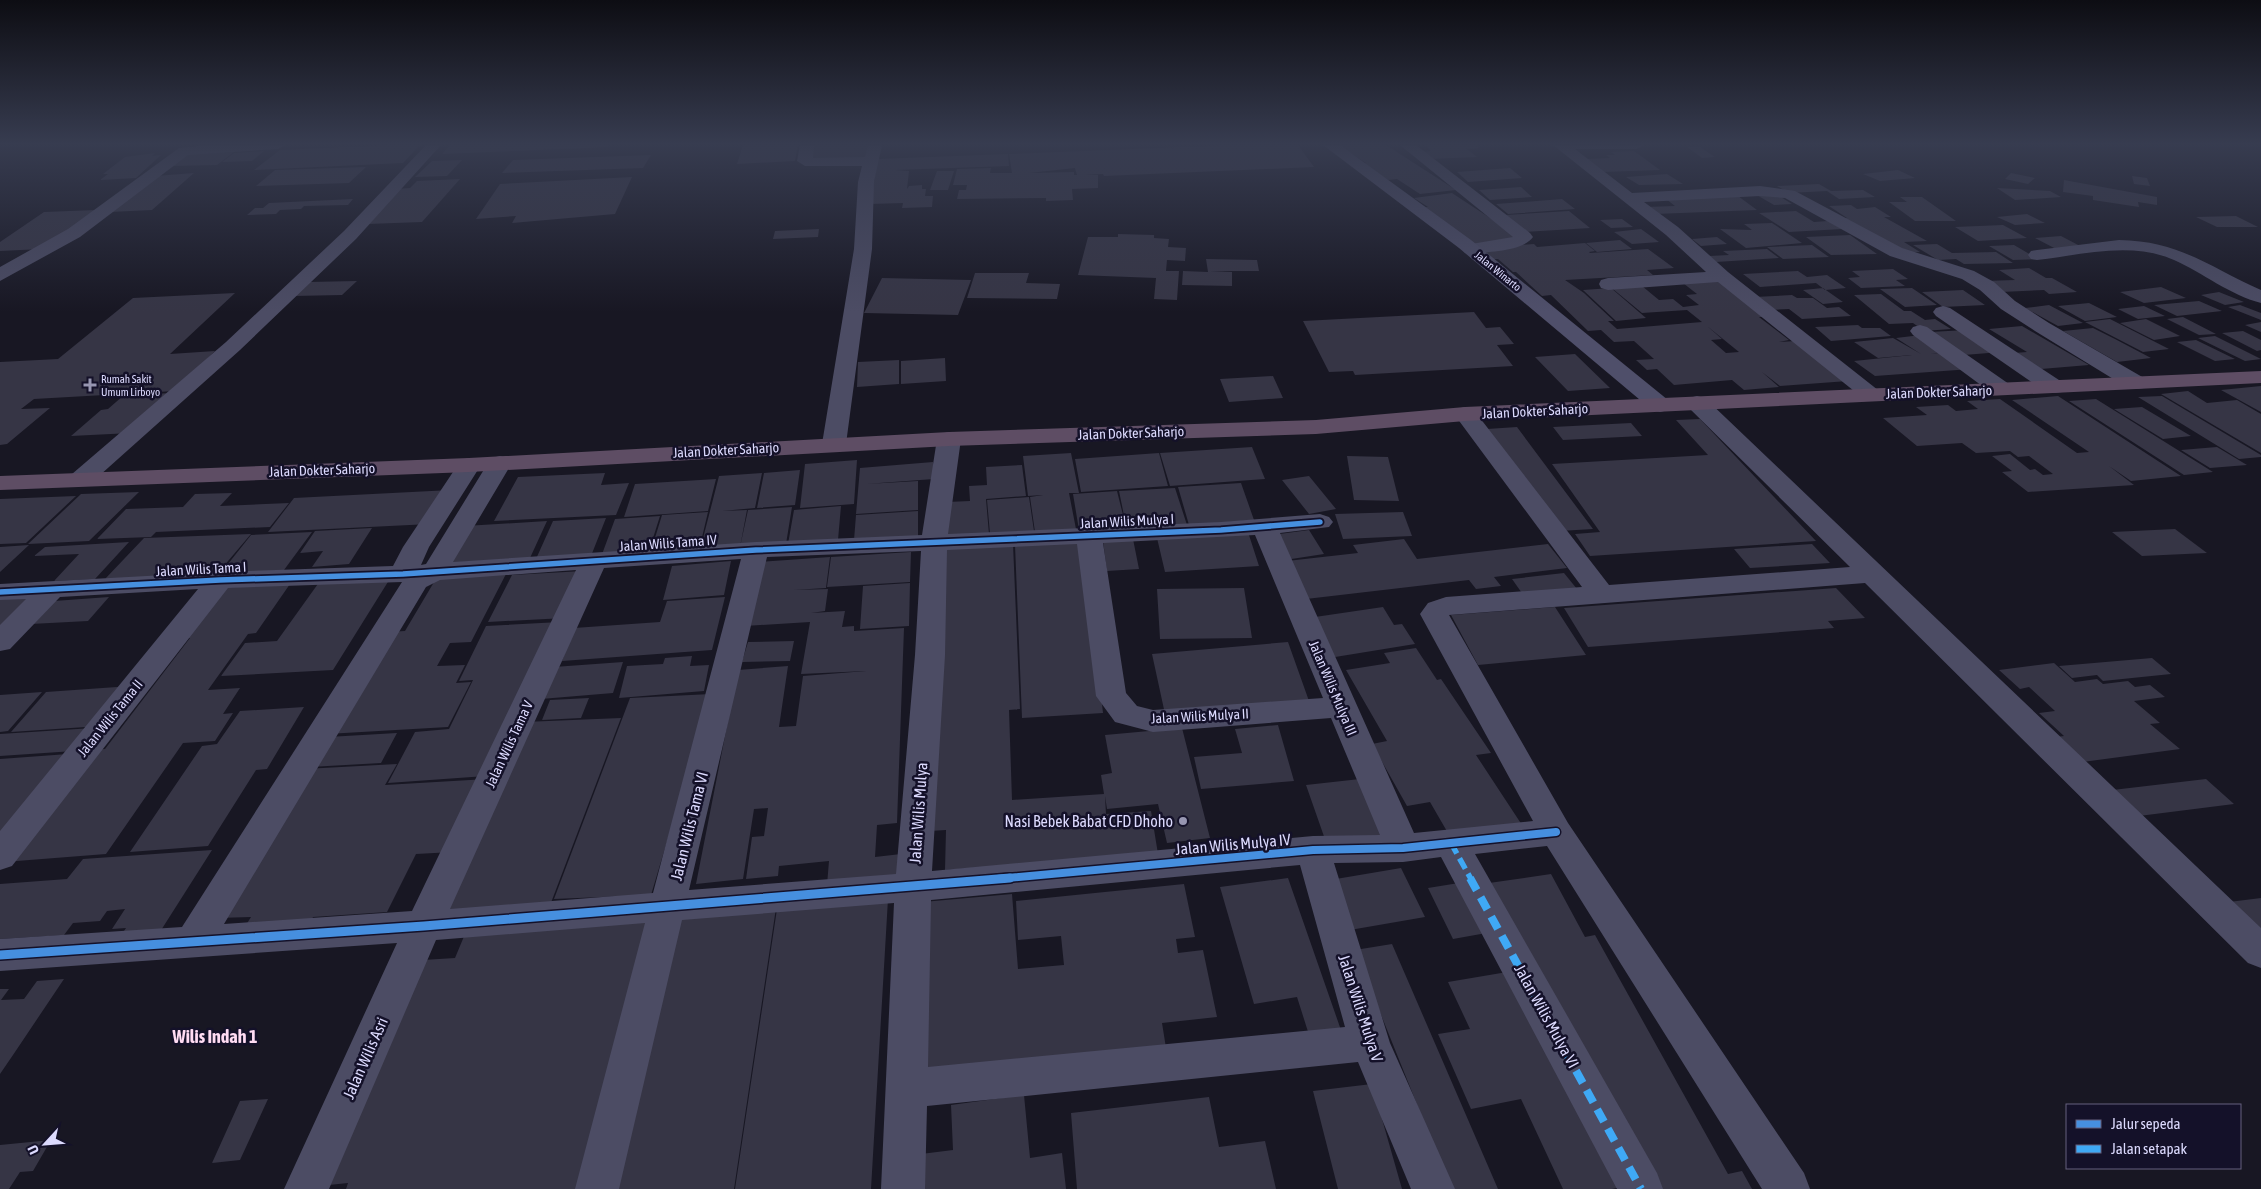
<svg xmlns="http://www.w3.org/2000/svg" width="2261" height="1189" font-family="'Asap Condensed',sans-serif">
<rect width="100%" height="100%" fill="#181723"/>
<!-- building -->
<path fill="#363545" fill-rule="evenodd" d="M391,145H420L403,163L254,170L280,150Z
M450,145H608V147L442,154Z
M743,145H798L795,161L737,164Z
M811,145H870L869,157L808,160Z
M1231,145H1298L1314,167L1104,176L1103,174L1085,175H1098V188L1072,189L1073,200L1046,201V198L957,199L959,190H966L967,185H953L957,169L991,168L990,173H1012L1009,154ZM1075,168L1077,175H1074V172L1029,173Z
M1338,145H1386L1456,190L1420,194L1397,179L1388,180L1361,164L1366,163Z
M1425,145H1475L1479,148L1467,149L1477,157L1429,159L1421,152L1431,151Z
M1687,147H1700L1715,157L1702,158Z
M264,151L252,161L222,162L234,153Z
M1634,151L1660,170L1603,172L1587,159L1610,158L1606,155H1615L1611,152Z
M234,152L217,165L170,166L188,154Z
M155,153L152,156L161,155L136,178L100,180L108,174H103L125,157Z
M1008,154L1009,166L895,170L909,171L907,189L909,186L922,185V189H926L925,196H933L932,207L902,208L903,203L870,204L878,159Z
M651,155L643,168L502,173L513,160Z
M462,160L447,176L415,177L432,161Z
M366,167L349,183L256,186L275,170Z
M1510,168L1522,178L1468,182L1457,172Z
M1898,170L1915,178L1880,181L1863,174Z
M937,171H954L948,190H930Z
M194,173L152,210L110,212L155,176Z
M2011,173L2035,178L2028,184L2005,179Z
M1667,174L1683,184L1639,185L1626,177Z
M2132,176L2147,178L2150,186L2134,184Z
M632,177L615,214L512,223L516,216L476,219L500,184Z
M460,179L422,222L367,224L395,189L410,188L417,181Z
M2064,180L2157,197V205L2138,202L2139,207L2093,200V196L2063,192Z
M1819,184L1831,191L1863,190L1875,197L1839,199L1827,191L1789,193L1777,186Z
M1521,187L1532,197L1490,200L1479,190Z
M1997,188L2050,191L2061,197L2015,200Z
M1773,192L1792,204L1774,205L1755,194Z
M1452,193L1490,218L1520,238L1474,245L1424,207H1428L1414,198Z
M1738,196L1757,210L1655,214L1645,207L1675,206L1666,199Z
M1900,197H1922L1956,221H1915L1889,202H1907Z
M353,199L348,205L304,206L301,209L280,210L276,214L247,215L255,208H263L269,203Z
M1562,199L1575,209L1508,214L1496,204Z
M1851,205L1857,209L1875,207L1891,217H1884L1927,241L1904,242L1920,252L1900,253L1840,218H1847L1829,206Z
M96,210L42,249L0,251V242L44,212Z
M1569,211L1590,228L1524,232L1505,215Z
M1796,211L1814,222L1828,221L1842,229L1789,232L1759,213Z
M2027,214L2045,223L2015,225L1997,217Z
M2236,216L2258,227H2217L2196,217Z
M1622,219L1633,227L1611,228L1600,220Z
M1772,223L1802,243L1746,248L1720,229L1752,230L1744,224Z
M2003,225L2027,238L1978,241L1955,227Z
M819,229L818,237L773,239L775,231Z
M1641,229L1659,242L1632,244L1614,232Z
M1118,234L1154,235V238L1169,239L1168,247L1186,248L1185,261L1167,260L1166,271H1179L1177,300L1154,299L1156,278L1078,275L1088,237H1118Z
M1850,235L1877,254L1831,255L1806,237Z
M2061,236L2082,247L2056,249L2035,238Z
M1717,237L1727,244L1701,246L1692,239Z
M1620,240L1632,249L1597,252L1586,243Z
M1585,243L1595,251L1589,252L1590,253L1648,249L1674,268L1647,270L1653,275L1565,280L1584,293L1614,321H1608L1617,329L1702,322L1687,310L1642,313L1613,289L1642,286L1659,300L1673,299L1683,307L1699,305L1686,295L1697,294L1683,283L1719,281L1763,317H1759L1789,340L1779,342L1795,341L1848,381L1780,386L1762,372L1779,387L1744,390L1732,380L1674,385L1657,369L1647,370L1636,360L1654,359L1634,341L1614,342L1601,330L1588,331L1551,295L1542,296L1516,272H1513L1498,259H1491L1480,248L1534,244L1537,247ZM1707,326L1739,352L1726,353L1711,340L1722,339Z
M1937,244L1952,253L1996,252L2013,263L1964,264L1956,259L1938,260L1913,245Z
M1812,245L1829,257L1783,259L1767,247Z
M2014,245L2038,259L2013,260L1989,246Z
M1767,249L1779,258L1716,262L1709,256L1729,255L1723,251Z
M1206,259L1257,260L1259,271H1210L1232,272V286L1182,285L1183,271L1208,272Z
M2029,268L2046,278H2052L2077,292L2049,294L2044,290L2001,292L1984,281L2015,280L1999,270Z
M1893,269L1908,279L1896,280L1905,286L1861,288L1848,278L1860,277L1852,271Z
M1798,271L1807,277L1827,275L1846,288L1825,290L1816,283L1760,287L1743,274Z
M975,273H1029L1026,283L1060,284L1057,299L967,298Z
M882,278L971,280L958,315L864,313Z
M357,281L342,295L293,296L308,282Z
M2161,287L2186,298L2144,303L2120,292Z
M1611,288L1646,318L1616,321L1583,290Z
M1823,288L1843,302L1823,304L1803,290Z
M1912,288L1937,305L1905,307L1880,289Z
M1963,290L1985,305L1943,307L1922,292Z
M2219,292L2244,302L2225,305L2201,295Z
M235,293L170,354L215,351L175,391L34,399L21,409L50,408L7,444L0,445V362L58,359L133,298Z
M1881,294L1904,311H1911L1925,320L1935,319L1951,329L1924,331L1913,323L1889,324L1854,295Z
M1792,295L1797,298H1813L1827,308L1839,307L1851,316L1802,319L1789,309L1771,310L1754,297Z
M2199,301L2222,311L2177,316L2154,305Z
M2089,303L2117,317L2085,321L2058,306Z
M2049,305L2083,323L2058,326L2025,308Z
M2240,305L2261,313V320L2228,307Z
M2144,306L2165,316L2138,319L2118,309Z
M1474,312L1486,328L1500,327L1514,344L1497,345L1513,366L1355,375L1353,371L1329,372L1303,321Z
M2183,317L2216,334L2199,335L2167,319Z
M2110,319L2169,349L2143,352L2085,322Z
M2146,319L2180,336L2154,340L2120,323Z
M2261,322V332L2245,325Z
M1858,325L1862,328H1880L1891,336L1831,341L1815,327Z
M2022,326L2089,365L2041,369L2014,353L2027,352L1989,329Z
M2093,328L2115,339L2151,358L2117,362L2063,331Z
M1966,330L2001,352L1964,355L1930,332Z
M2243,331L2261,340V350L2257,351L2222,333Z
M1921,335L1946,351L1931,354L1945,352L1971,369L1875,376L1854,361L1912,355L1878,358L1854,342L1893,338L1921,354L1896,338Z
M2215,336L2261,359L2245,361L2198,338Z
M2196,340L2235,359L2215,361L2177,342Z
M1575,354L1610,388L1568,391L1535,357Z
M945,358L946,381L901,384V361Z
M899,360V384L857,387L858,362Z
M1273,376L1283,398L1229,402L1220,379Z
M2261,386V412L2221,390Z
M2188,391L2207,403L2237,400L2261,414V453L2161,394Z
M173,393L131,433L71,436L101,410L108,409L124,395Z
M2058,396L2181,476L2131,481L2109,466L2134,485L2028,492L2002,472L2012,471L1992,456L2010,454L2030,470L2035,469L2043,475L2053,474L2029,456L2018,457L2010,451L1976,453L1962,443L1917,446L1883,418L1927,415L1916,407L1948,405L1956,411L1978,409L1967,401L2000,399L2077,453L2089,452L2012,400Z
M2162,396L2261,455V457L2239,459L2138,397Z
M2096,399L2213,472L2184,475L2069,401Z
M2142,407L2191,436L2163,439L2114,409Z
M1700,419L1816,541L1590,556L1575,534L1600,532L1552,464L1708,455L1676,420Z
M1631,423L1642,436L1563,440L1553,427Z
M1517,427L1593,529L1560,531L1487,429Z
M1252,447L1265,479L1170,486L1160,453Z
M2217,447L2247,465L2210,468L2181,450Z
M1071,453L1079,493H1069L1076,529L1035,532L1030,497L1043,495L1028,496L1023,456Z
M1159,453L1168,486L1081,492L1075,459Z
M1347,456L1388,457L1399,501L1354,500Z
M857,460L854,504L800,508L805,464Z
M933,462L934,479L866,484L918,481V510L856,514L860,468Z
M1022,465L1026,496L986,499L989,534L947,537V502L970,501L969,486L987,485L986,467Z
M800,470L795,505L757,508L764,473Z
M605,473L601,485L629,483L616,515L494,521L518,477Z
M762,473L755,508L722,511L747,510L740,547L700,550L719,476Z
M1309,476L1336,509L1309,514L1282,480Z
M716,479L708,511L624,517L635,484Z
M1241,483L1254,520L1189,525L1178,487Z
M1175,488L1187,525L1127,530L1119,491Z
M451,490L430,524L268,532L294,498Z
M1117,491L1126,527L1079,530L1073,494Z
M139,492L89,541L28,544L81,494Z
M232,493L220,506L289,503L270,527L156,532L151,537L97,539L126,509L183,507L195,494Z
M76,496L26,543L0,544V499Z
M1029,497L1034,531L990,534L987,500Z
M841,506L838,540L788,544L794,510Z
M792,507L786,544L740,547L748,510Z
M918,511V536L854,540L856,515Z
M708,512L699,550L650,554L662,515Z
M1403,512L1412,536L1343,539L1335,514Z
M660,516L648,554L601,557L615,519Z
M606,518L591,556L536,559L553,521Z
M547,521L530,558L443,563L465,526Z
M372,528L349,564L312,567L323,551L300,553L315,531Z
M2175,529L2207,553L2142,556L2112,532Z
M1309,530L1324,554L1285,560L1272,535Z
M312,532L284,570L220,574L251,535Z
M1248,532L1259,566L1165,572L1157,538Z
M251,534L217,574L105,579L144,538Z
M1133,539L1139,569L1107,571L1103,541Z
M1404,539L1417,559L1548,544L1567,568L1494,577L1501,586L1476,589L1469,580L1306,599L1287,561L1358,553L1353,545Z
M1084,541L1103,713L1022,718L1015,545Z
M129,542L95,579L54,581L79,554L34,556L45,547Z
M1013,544L1020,709L1009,710L1012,800L1104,794L1101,775L1112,773L1105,735L1182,728L1210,838L1167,843L1158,804L1107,809L1105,796L1106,814L1151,811L1158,854L945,870L946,830L930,831L942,548Z
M1812,544L1830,563L1750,568L1734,549Z
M29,545L0,572V547Z
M911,552L910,582L827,587L831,557Z
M830,557L826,588L794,590L828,589L825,611L811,613L845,611L842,627L854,626V631L904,628L897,823L877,825L875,857L901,854L900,878L827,885L829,861L779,866L778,876L746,879L752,837L764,836L768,808L754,809L743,879L696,884L738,670L788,666L779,727L796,726L803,676L866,671L801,674L810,622L745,626L759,562Z
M731,561L724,595L663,600L672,566Z
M583,571L565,618L488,622L512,575Z
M1564,573L1577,589L1524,596L1512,579Z
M506,574L471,642L450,643L437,666L465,665L456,683L471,682L448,727L327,734L388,632L405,631L437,577Z
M391,577L333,670L221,676L245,643L277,641L320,581Z
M910,583L909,626L860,629L863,586Z
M290,584L256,633L248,634L208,690L240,688L223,714L233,713L215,741L183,743L106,854L4,862L91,750L105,749L190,638H182L221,588Z
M1244,588L1252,638L1160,639L1157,589Z
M1836,588L1865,618L1828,621L1834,628L1588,647L1564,608Z
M29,597L0,626V599Z
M109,597L88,621L31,624L54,601Z
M725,597L712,650L562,661L574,628L660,622L667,601Z
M1383,607L1394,625L1402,624L1415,644L1329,658L1315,617Z
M1555,607L1586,655L1478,665L1451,615Z
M560,622L486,776L388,783L415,732L449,729L473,680L459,681L486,626Z
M794,641L790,661L742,662L748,642Z
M1288,642L1309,701L1165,714L1152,654Z
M1416,648L1437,680L1441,679L1491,753L1476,755L1522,825L1452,840L1430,802L1407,806L1372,744L1387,741L1346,670L1390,663L1384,653Z
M692,656L690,666L709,665L704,691L619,698L627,666L663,664L665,658Z
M2152,658L2171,674L2103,681L2097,675L2072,678L2059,666Z
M623,662L613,693L541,699L554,667Z
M2054,663L2075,682L2097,679L2103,684L2128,681L2135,687L2150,685L2165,697L2134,701L2160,723L2150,724L2180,749L2075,763L2048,738L2064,736L2039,713L2055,711L2029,687L2020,689L1999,670Z
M131,686L101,726L11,732L46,692Z
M42,692L8,731L0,732V695Z
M711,694L651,895L554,899L630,698Z
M589,698L581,718L542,720L550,700Z
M304,707L267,769L256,770L208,846L130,852L202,746L217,744L240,711Z
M621,718L549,908L439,914L524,722Z
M1278,725L1294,781L1201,789L1194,757L1242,753L1235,729Z
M93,728L74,751L0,756V734Z
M397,733L381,763L310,767L328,737Z
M68,754L0,837V759Z
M397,764L385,785L487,779L453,852L416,854L387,912L313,917L311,921L246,925L251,917L217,918L304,769Z
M1369,778L1393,837L1327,845L1306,785Z
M2206,779L2234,804L2131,817L2104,791Z
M212,850L158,935L120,937L126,928L112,929L125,909L107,911L100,921L73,923L64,935L0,939V884L67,879L83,859Z
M1401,868L1425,917L1350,930L1330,880Z
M1551,874L1585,937L1595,935L1728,1174L1742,1171L1752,1189H1648L1489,883Z
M1288,878L1342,1033L1310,1038L1297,997L1254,1004L1220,887Z
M1465,882L1492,932L1453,939L1428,888Z
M1184,884L1195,937L1176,939L1178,953L1203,950L1217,1017L1162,1023L1167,1054L921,1082L923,902L1012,894L1018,969L1064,965L1061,936L1018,940L1016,901Z
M2261,898V942L2221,903Z
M888,899L871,1189H735L777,909Z
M776,908L734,1189H606L670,917Z
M649,922L576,1189H346L348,1183L329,1185L423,960L455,958L465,934Z
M1392,944L1498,1189H1451L1355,950Z
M1519,970L1631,1185L1612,1189H1563L1521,1099L1471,1109L1438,1034L1470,1029L1448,982Z
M64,979L13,1055L0,1074V989H9L1,1000L24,999L37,981Z
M1372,1084L1402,1189H1338L1313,1091Z
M1024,1095L1030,1158L1062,1153L1066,1189H913V1155L953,1150L951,1105Z
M1209,1097L1219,1147L1265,1141L1276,1189H1077L1071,1113Z
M268,1099L240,1160L212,1163L240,1101Z
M51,1140L33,1171L20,1172L9,1189H0V1145Z"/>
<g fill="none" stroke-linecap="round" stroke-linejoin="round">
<!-- street -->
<path fill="#4c4c64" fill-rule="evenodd" d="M208,145H285L278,149L188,155L80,237L0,281V267L68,229L179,148Z
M426,145H441L356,239L240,350L90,484L81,486L72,484L69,479L72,474L226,342L344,231Z
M800,145H814L813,158L865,157L868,145H882L874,182L872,249L846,444L842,449L834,451L826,449L822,444L854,249L858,182L862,166H805L797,161Z
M1400,145H1416L1530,233L1533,237C1522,252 1489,251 1471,254L1465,253L1462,249L1465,245L1513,237Z
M1553,145H1644L1637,149H1575L1632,193L1760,186L1795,191L1902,248L1974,271L1994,282L2015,301L2049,323L2144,378L2147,383L2144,388L2136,389L2128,388L2035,331L2001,309L1980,290L1962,279L1890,256L1785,198L1760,196L1644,202L1678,227L1728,272L1883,394L1880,399L1872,401L1864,399L1718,282L1608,290L1601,288L1599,284L1601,280L1608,278L1706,272L1666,235Z
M2119,240C2180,241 2209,267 2261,290V303C2230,295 2203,273 2174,260C2131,241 2082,255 2037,260L2031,259L2028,255L2031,251L2037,250Z
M1943,306L1950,308L2062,382L2065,387L2062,392L2054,393L2046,392L1936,316L1933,312L1936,308Z
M1920,325L1927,327L2009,384L2012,389L2009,394L2001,395L1993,394L1913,335L1910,331L1913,327Z
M1697,396L1705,398L2261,928V968L2248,963L1865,583L1449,615L1568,823L1804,1173L1810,1189H1762L1547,846L1475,854L1657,1173L1663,1189H1617L1441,857L1403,862L1334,863L1390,1043L1455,1189H1411L1358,1062L927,1106L925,1189H881L894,903L682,920L619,1189H575L645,923L436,940L329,1189H284L397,943L0,971V939L182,927L402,582L228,588L12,866L0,870V831L198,589L60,597L10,649L0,651V625L26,599L0,600V584L220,572L393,566L403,547L461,460L469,458L477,460L481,465L429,547L421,565L426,564L488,463L492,458L500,456L508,458L512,463L453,562L756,542L922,535L937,439L941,434L949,432L957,434L961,439L948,534L1221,522L1320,514L1329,517L1333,522L1329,527L1280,533L1414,833L1533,821L1420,614L1428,603L1446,597L1582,587L1454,414L1457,409L1465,407L1473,409L1609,585L1850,567L1689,408L1686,403L1689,398ZM1255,535L1323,698L1153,710L1137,706L1126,693L1103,543ZM1077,544L1096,696L1115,722L1153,732L1331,718L1380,835L1313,836L932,871L945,655L947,550ZM921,551L915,655L896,874L689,890L767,557ZM741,559L653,893L450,909L604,568ZM576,570L412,911L224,924L426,587L440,580ZM1300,865L1345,1027L928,1067L931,900Z"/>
<!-- secondary -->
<path fill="#4f4f6a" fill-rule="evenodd" d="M1323,145H1340L1471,240L1668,400L1671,405L1668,410L1660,412L1652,410L1459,248Z"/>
<!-- highway -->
<path fill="#5e4d64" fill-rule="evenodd" d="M2261,371V383L1465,421L1316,434L949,446L469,472L0,490V476L469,458L949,432L1316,420L1465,407Z"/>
<!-- quiet-far1 -->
<path stroke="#3fa9f5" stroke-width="5.5" stroke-dasharray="12 5.5" stroke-linecap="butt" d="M1451,843L1471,879"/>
<!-- quiet -->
<path stroke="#3fa9f5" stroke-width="8" stroke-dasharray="14 8" stroke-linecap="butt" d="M1470,878L1641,1189"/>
<defs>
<path id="cycleway-far2" d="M0,592L220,580L403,574L756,550L1221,530L1320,522"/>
<path id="cycleway-far1" d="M997,879L1313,850L1403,848L1556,832"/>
<path id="cycleway" d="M0,955L424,926L1010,878"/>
</defs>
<!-- cycleway-far2 casing -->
<use href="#cycleway-far2" stroke="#141129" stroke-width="9"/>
<!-- cycleway-far1 casing -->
<use href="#cycleway-far1" stroke="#141129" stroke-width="11"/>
<!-- cycleway casing -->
<use href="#cycleway" stroke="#141129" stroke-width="12"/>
<!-- cycleway-far2 -->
<use href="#cycleway-far2" stroke="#468fdf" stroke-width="5.5"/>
<!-- cycleway-far1 -->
<use href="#cycleway-far1" stroke="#468fdf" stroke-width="8"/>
<!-- cycleway -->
<use href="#cycleway" stroke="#468fdf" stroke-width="9"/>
</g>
<!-- sky -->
<linearGradient id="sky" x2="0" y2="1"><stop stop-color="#0d0d13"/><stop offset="0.46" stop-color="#373c50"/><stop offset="1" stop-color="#373c50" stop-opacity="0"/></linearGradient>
<rect width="2261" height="312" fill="url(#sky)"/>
<!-- markers -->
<g fill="#9796b1" stroke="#141129" stroke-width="2">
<path d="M87.5 377.5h5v5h5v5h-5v5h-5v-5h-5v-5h5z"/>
<circle cx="1183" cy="821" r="5"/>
</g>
<g text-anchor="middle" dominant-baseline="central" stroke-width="5" stroke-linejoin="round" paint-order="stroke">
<!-- far-street labels -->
<g font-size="11" fill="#dcdafe" stroke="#141129">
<text transform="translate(1498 271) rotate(39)">Jalan Winarto</text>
</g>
<!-- far-poi labels -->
<g font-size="11" fill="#dcdafe" stroke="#141129" text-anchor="start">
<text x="101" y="379">Rumah Sakit<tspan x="101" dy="13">Umum Lirboyo</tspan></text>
</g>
<!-- street labels -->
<g font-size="14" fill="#dcdafe" stroke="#141129">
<text transform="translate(1939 392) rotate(-2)">Jalan Dokter Saharjo</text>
<text transform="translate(1535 411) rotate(-3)">Jalan Dokter Saharjo</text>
<text transform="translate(1131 433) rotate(-2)">Jalan Dokter Saharjo</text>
<text transform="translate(726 450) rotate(-3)">Jalan Dokter Saharjo</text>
<text transform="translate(322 470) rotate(-2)">Jalan Dokter Saharjo</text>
<text transform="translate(1127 521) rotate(-3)">Jalan Wilis Mulya I</text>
<text transform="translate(668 543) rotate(-4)">Jalan Wilis Tama IV</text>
<text transform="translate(201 569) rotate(-3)">Jalan Wilis Tama I</text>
<text transform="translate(1333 688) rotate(67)">Jalan Wilis Mulya III</text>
<text transform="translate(1200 716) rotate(-3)">Jalan Wilis Mulya II</text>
<text transform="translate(110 718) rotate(-51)">Jalan Wilis Tama II</text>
<text transform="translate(509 744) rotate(-65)">Jalan Wilis Tama V</text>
</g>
<!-- near-street labels -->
<g font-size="16" fill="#dcdafe" stroke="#141129">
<text transform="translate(918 813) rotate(-86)">Jalan Wilis Mulya</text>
<text transform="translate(689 826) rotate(-76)">Jalan Wilis Tama VI</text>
<text transform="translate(1233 844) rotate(-5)">Jalan Wilis Mulya IV</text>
<text transform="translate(1361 1008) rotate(72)">Jalan Wilis Mulya V</text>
<text transform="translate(1547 1016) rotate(61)">Jalan Wilis Mulya VI</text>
<text transform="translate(365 1058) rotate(-66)">Jalan Wilis Asri</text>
</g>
<!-- near-poi labels -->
<g font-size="16" fill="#dcdafe" stroke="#141129" text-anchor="end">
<text x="1173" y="821">Nasi Bebek Babat CFD Dhoho</text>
</g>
<!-- near-neighbourhood labels -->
<g font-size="18" font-weight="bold" fill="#ffdcf3" stroke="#141129">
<text x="215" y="1036">Wilis Indah 1</text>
</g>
</g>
<!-- legend -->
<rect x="2066" y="1104" width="175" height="65" fill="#141129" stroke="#64617e"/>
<rect x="2076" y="1120" width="25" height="8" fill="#468fdf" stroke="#64617e"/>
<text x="2111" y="1129" font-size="15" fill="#dcdafe">Jalur sepeda</text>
<rect x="2076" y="1145" width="25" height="8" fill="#3fa9f5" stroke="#64617e"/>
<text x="2111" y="1154" font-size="15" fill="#dcdafe">Jalan setapak</text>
<!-- north arrow -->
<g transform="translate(45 1144) rotate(244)" stroke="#141129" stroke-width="4" paint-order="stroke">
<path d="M0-4L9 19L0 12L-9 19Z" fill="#dcdafe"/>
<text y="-8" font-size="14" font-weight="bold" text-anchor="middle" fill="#dcdafe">U</text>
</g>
</svg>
